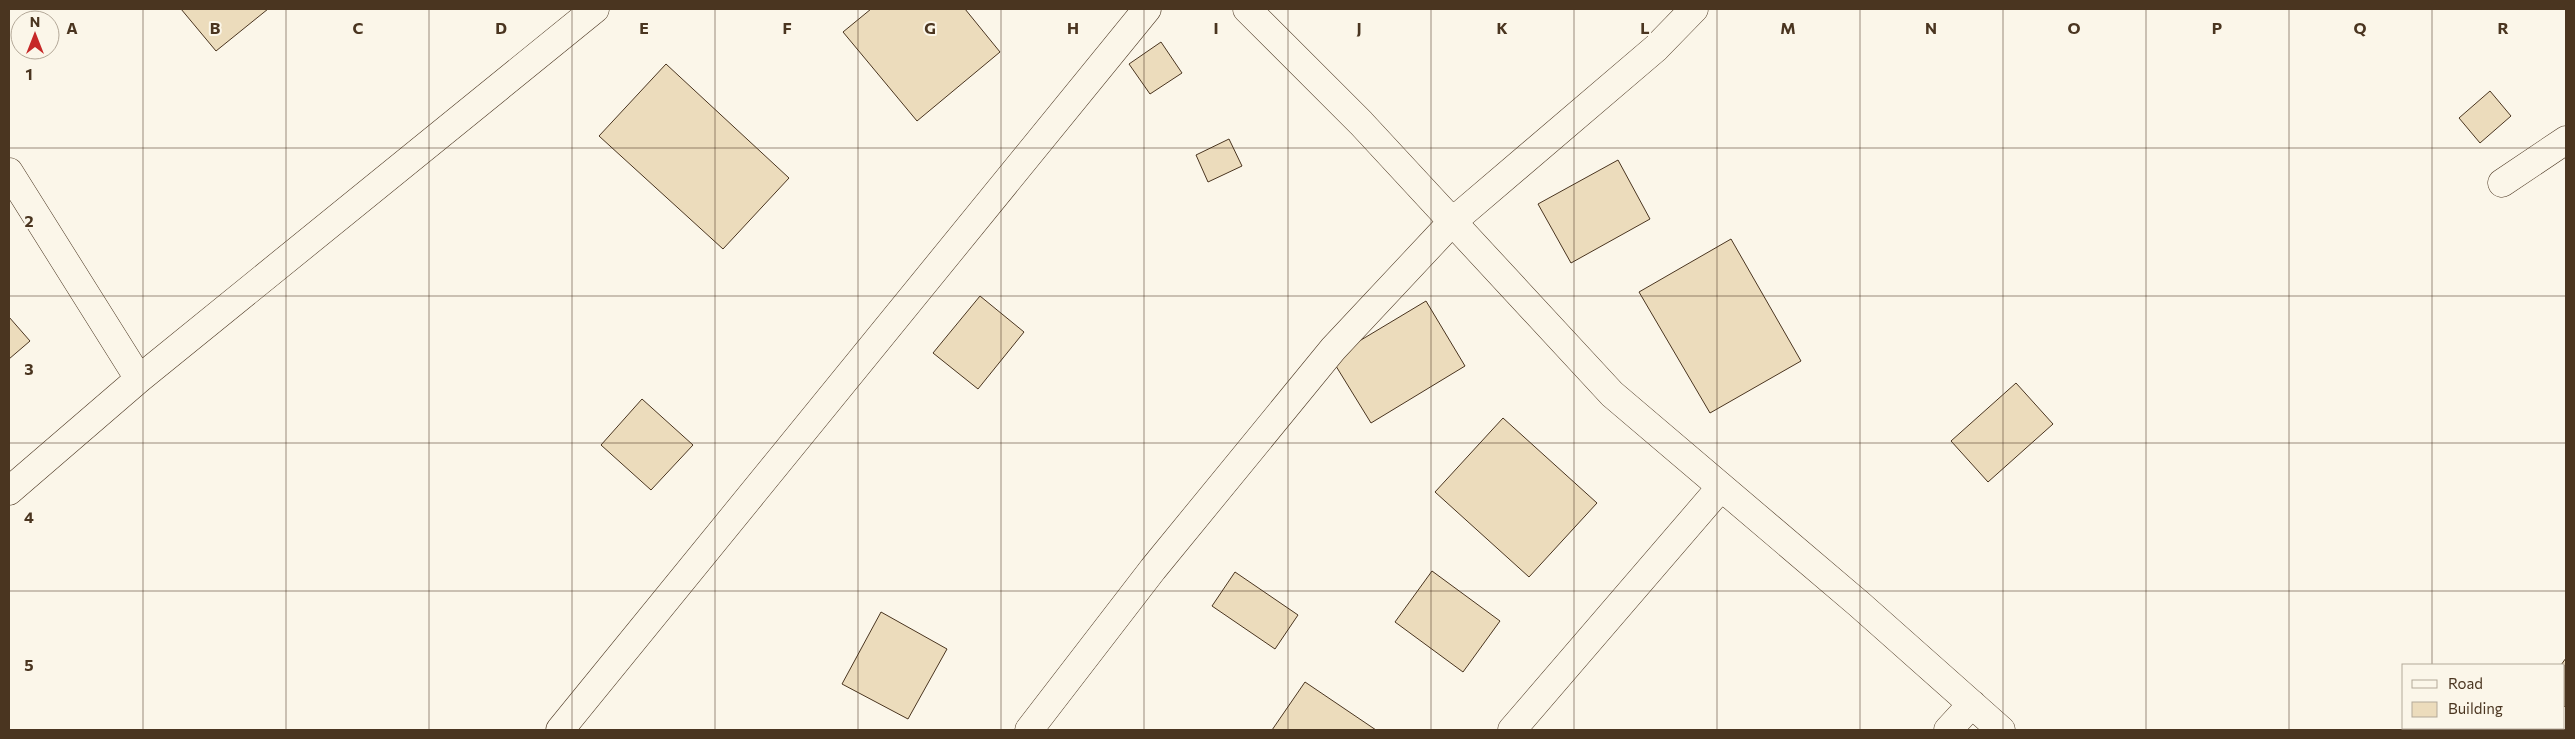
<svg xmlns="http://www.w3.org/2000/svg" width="2575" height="739" font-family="Commissioner,sans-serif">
<rect width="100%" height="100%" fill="#fbf6e9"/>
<!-- building -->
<path fill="#ecdcbc" stroke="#4a3520" d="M181,9H268L216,51Z
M871,9H965L1000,52L917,121L843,32Z
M1161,42L1182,73L1150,94L1129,64Z
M666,64L789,178L723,249L599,136Z
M2490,91L2511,116L2480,143L2459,118Z
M1229,139L1242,166L1208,182L1196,155Z
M1618,160L1650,219L1571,263L1538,204Z
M1731,239L1801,361L1710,413L1639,292Z
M980,296L1024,332L978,389L933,353Z
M1426,301L1465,366L1371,423L1331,358Z
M9,317L30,341L9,359Z
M2016,383L2053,424L1988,482L1951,441Z
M642,399L693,445L651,490L601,445Z
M1503,418L1597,503L1529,577L1435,492Z
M1432,571L1500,621L1463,672L1395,622Z
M1235,572L1298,615L1275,649L1212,606Z
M881,612L947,649L908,719L842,684Z
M2566,658V708L2564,706V665H2561Z
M1305,682L1376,730H1272Z"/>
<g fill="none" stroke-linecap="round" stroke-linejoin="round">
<defs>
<path id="street" d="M1247,9L1361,123L1612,394L1859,604L2001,730
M9,172L139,379
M2502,183L2566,140
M9,491L139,379L595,9
M560,730L1147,9
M1029,730L1153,569L1333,349L1452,222L1656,48L1694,9
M1512,730L1721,487
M1948,730L1972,704"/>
</defs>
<!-- street casing -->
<use href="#street" stroke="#4a3520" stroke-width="29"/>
<!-- street -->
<use href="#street" stroke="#fbf6e9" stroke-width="28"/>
</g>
<!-- grid -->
<path fill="none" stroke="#4a3520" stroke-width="1" stroke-opacity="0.55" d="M143,9V730M286,9V730M429,9V730M572,9V730M715,9V730M858,9V730M1001,9V730M1144,9V730M1288,9V730M1431,9V730M1574,9V730M1717,9V730M1860,9V730M2003,9V730M2146,9V730M2289,9V730M2432,9V665M9,148H2566M9,296H2566M9,443H2566M9,591H2566M2432,728V730"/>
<g font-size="16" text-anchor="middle" font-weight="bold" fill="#4a3520" stroke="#fbf6e9" stroke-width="4" stroke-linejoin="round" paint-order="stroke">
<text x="72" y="34">A</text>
<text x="215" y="34">B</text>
<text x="358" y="34">C</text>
<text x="501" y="34">D</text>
<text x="644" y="34">E</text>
<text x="787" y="34">F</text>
<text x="930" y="34">G</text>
<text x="1073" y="34">H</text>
<text x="1216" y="34">I</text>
<text x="1359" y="34">J</text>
<text x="1502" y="34">K</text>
<text x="1645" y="34">L</text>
<text x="1788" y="34">M</text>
<text x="1931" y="34">N</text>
<text x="2074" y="34">O</text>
<text x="2217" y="34">P</text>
<text x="2360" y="34">Q</text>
<text x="2503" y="34">R</text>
<text x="29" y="80">1</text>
<text x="29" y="227">2</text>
<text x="29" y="375">3</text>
<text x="29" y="523">4</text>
<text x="29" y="671">5</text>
</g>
<!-- border -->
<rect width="2575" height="739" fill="none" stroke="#4a3520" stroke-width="20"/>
<!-- legend -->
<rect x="2402" y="664" width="162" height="65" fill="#fbf6e9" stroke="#b4a999"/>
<rect x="2412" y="680" width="25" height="8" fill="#fbf6e9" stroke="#b4a999"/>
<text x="2448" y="689" font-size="15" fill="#4a3520">Road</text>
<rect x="2412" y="702" width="25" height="15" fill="#ecdcbc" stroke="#b4a999"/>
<text x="2448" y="714" font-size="15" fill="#4a3520">Building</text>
<!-- north arrow -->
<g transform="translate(35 35)"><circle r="24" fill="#fbf6e9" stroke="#b4a999"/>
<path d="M0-4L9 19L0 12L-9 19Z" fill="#c62828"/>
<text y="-8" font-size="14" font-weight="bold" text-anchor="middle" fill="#4a3520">N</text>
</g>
</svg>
